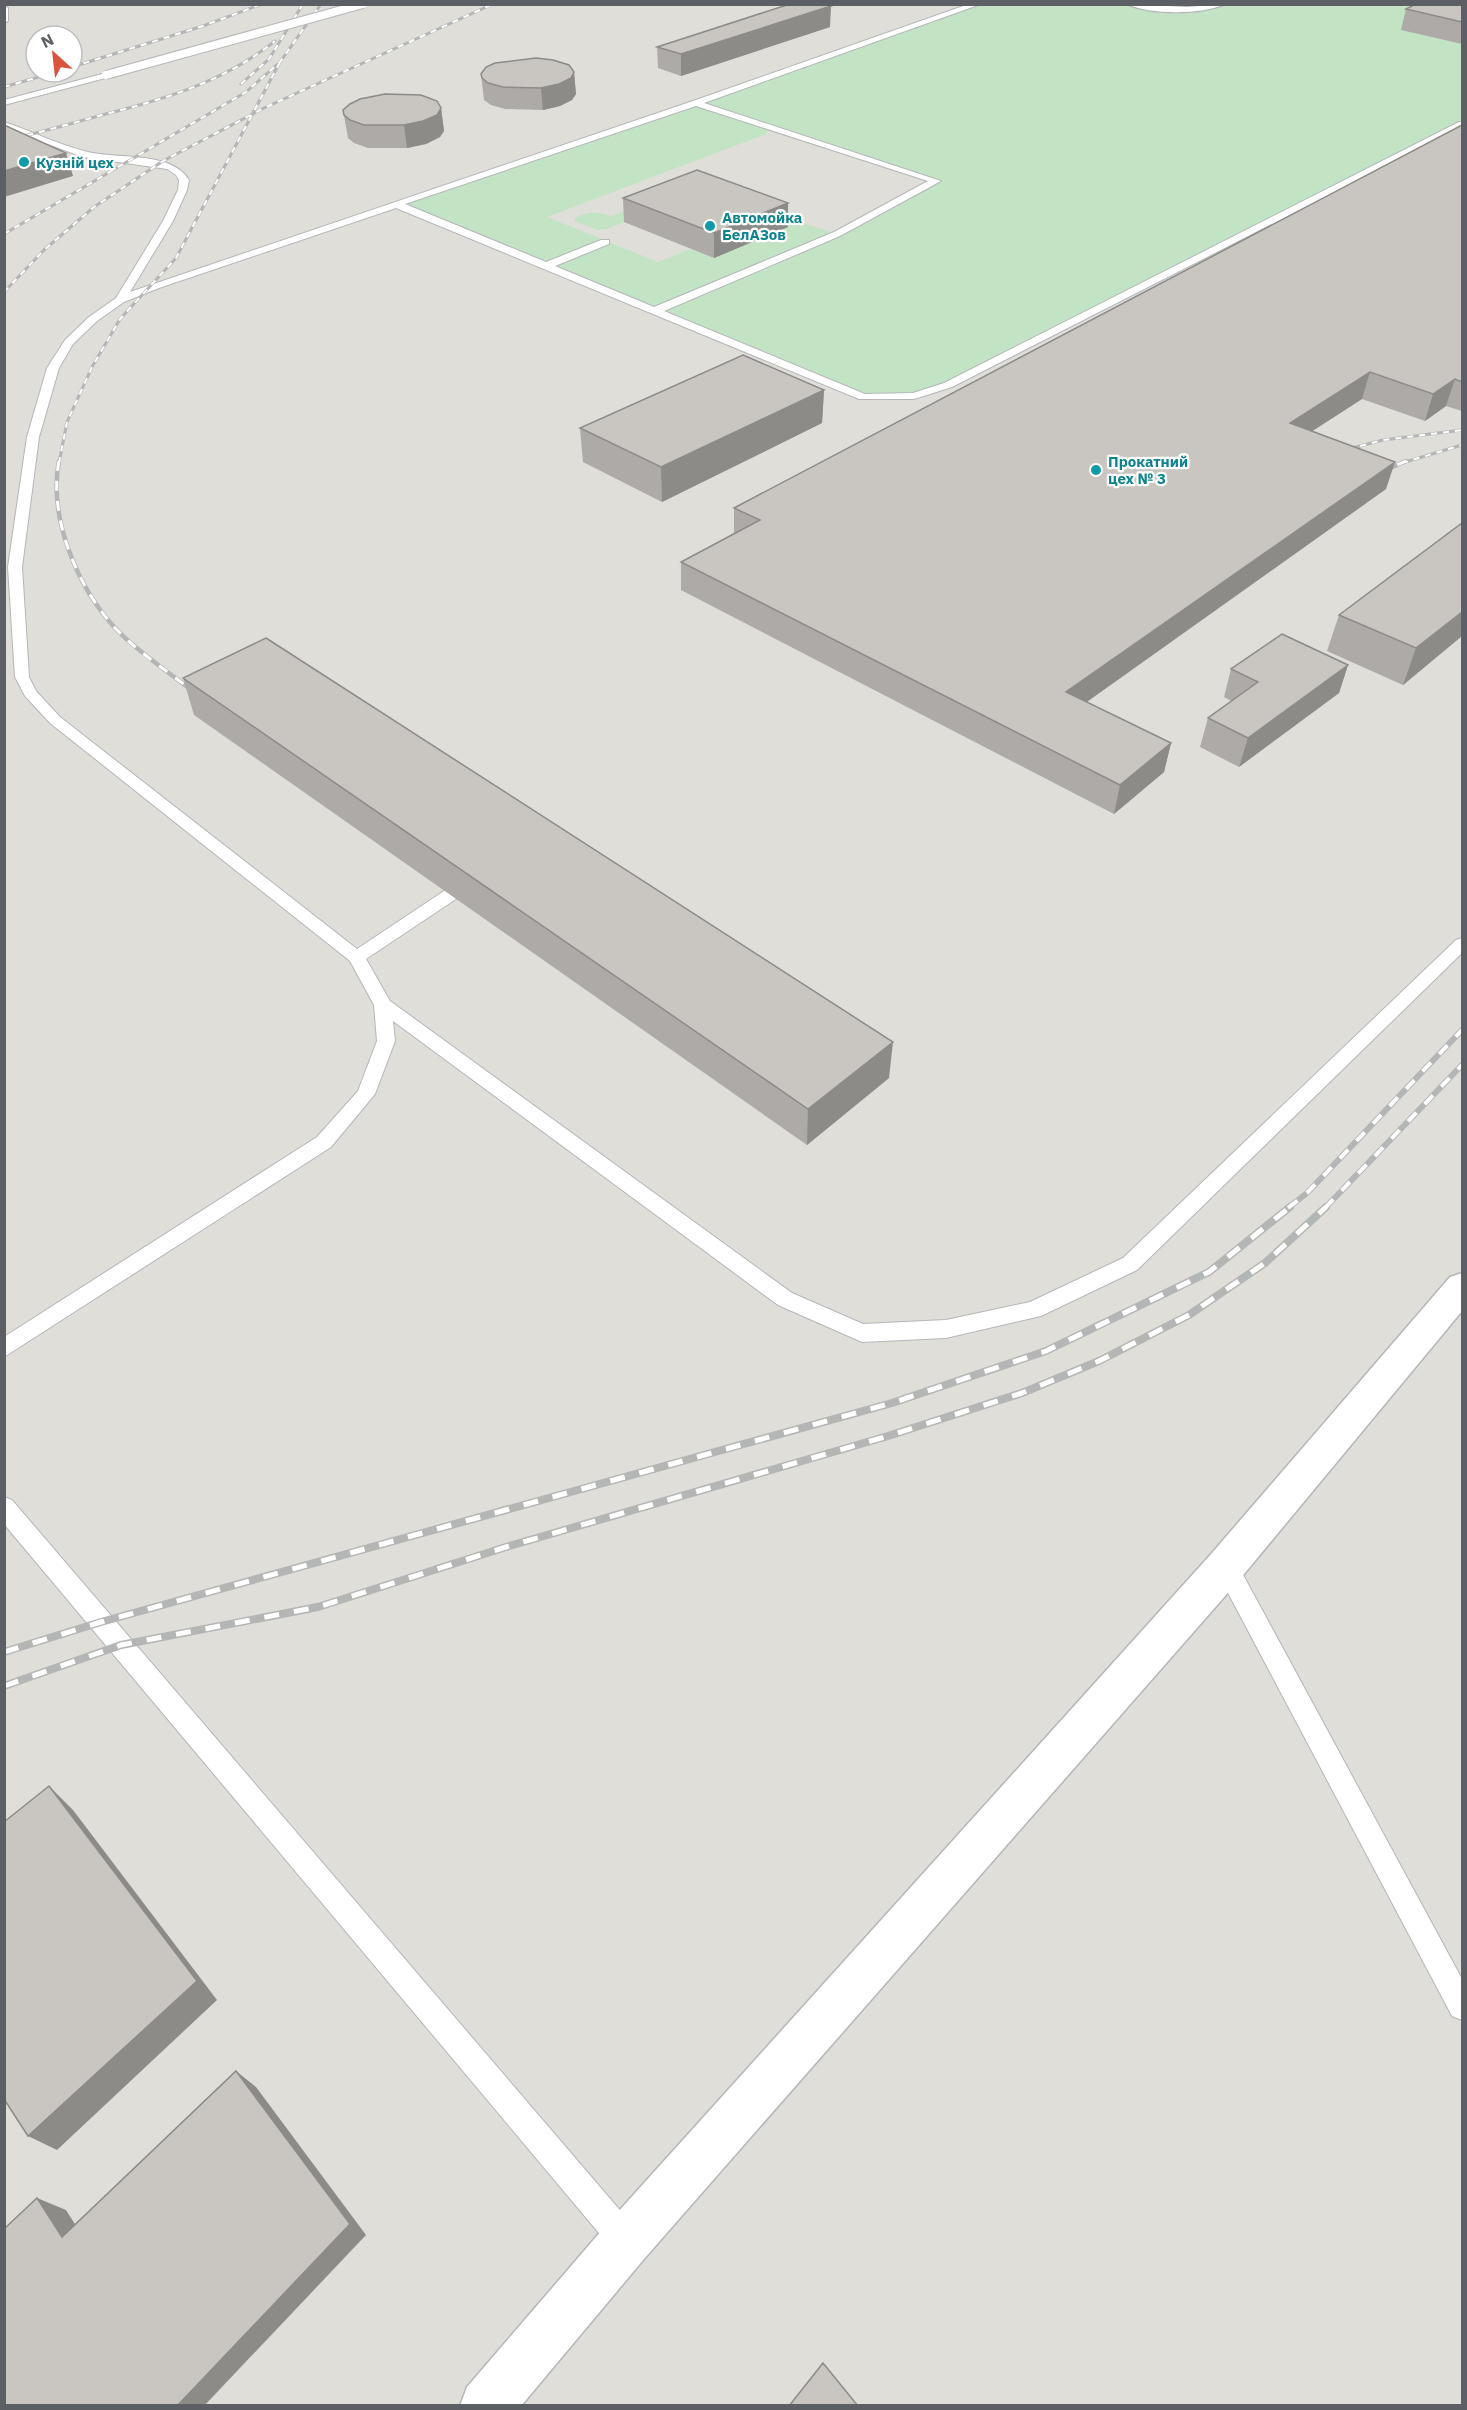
<svg xmlns="http://www.w3.org/2000/svg" width="1467" height="2410" font-family="'IBM Plex Sans',sans-serif">
<rect width="100%" height="100%" fill="#edece4"/>
<!-- industrial -->
<path fill="#dfded9" fill-rule="evenodd" d="M5,5H1462V2405H5ZM36,36H72V72H36Z"/>
<!-- green -->
<path fill="#c3e3c5" fill-rule="evenodd" d="M1130,4L1172,10L1222,4L1456,5L1402,30L1462,44V122L948,385L914,396L863,397L396,204L978,5ZM769,126L935,181L837,234L803,223L789,224L714,258L690,249L658,262L547,217L766,134Z
M631,209L644,214L607,229L597,230L575,221V218C589,211 597,211 611,216Z"/>
<g fill="none" stroke-linecap="round" stroke-linejoin="round">
<defs>
<path id="lane" d="M969,4H981L704,103L941,181L840,236L664,311L865,394L913,393L944,383L1459,122H1462V127L952,387L914,399H859L396,208L159,288L124,302L97,321L73,344L59,368L39,437L22,567L29,677L36,691L60,717L357,949L444,891H456L458,895L456,899L366,959L390,1001L792,1293L863,1324L946,1320L1030,1302L1123,1258L1456,940L1462,938V953L1137,1270L1041,1316L946,1338L862,1342L778,1305L393,1021L395,1041L375,1094L331,1147L4,1357V1337L317,1137L358,1091L377,1041L374,1005L350,961L50,723L25,696L15,677L8,567L27,437L47,368L65,340L89,317L116,298L163,221L178,190L179,180L176,175L167,169L83,157L4,128V122C31,131 57,144 84,151C114,160 171,150 189,180L187,190L173,221L130,292L693,101ZM696,106L928,181L834,232L654,307L555,266L609,244V240H601L546,262L405,204Z
M1127,4L1187,7L1225,4C1203,15 1149,15 1127,4Z
M4,6L8,8V21L4,23Z
M106,73H109V77L4,105V100Z
M4,1497L12,1500L636,2229L640,2240L636,2251L625,2255L614,2251L4,1524Z
M1226,1555L1234,1558L1462,1979V2020L1452,2016L1218,1574L1214,1566L1218,1558Z"/>
<path id="street" d="M1462,1273V1311L1240,1579L644,2259L521,2406H460L467,2387L608,2223L1212,1553L1450,1277Z"/>
</defs>
<!-- lane casing -->
<use href="#lane" stroke="#b5b6ba" stroke-width="2"/>
<!-- street casing -->
<use href="#street" stroke="#b5b6ba" stroke-width="3"/>
<!-- lane -->
<use href="#lane" fill="#fff" fill-rule="evenodd"/>
<!-- street -->
<use href="#street" fill="#fff" fill-rule="evenodd"/>
<defs>
<path id="rail-far3" d="M72,67L203,26L262,4
M241,84L269,59L303,4
M4,87L56,72
M4,141C37,133 70,124 102,115C165,99 224,82 275,41
M4,234L246,92L280,62L321,4
M4,292L44,250L94,207L163,161L264,108L493,4
M1337,452L1383,440L1462,430
M59,463L67,422L92,367L120,319L176,258L280,62
M1402,463L1462,445"/>
<path id="rail-far2" d="M59,461C48,518 78,589 117,630C139,653 173,675 199,696
M1379,473L1406,461"/>
<path id="rail-far1" d="M1288,1208L1307,1193L1462,1030
M1325,1208L1462,1065"/>
<path id="rail" d="M4,1652L101,1622L892,1403L1046,1351L1209,1272L1290,1207
M4,1686L121,1645L318,1607L506,1547L888,1436L1022,1393L1099,1361L1189,1315L1265,1263L1326,1207"/>
</defs>
<!-- rail-far3 casing -->
<use href="#rail-far3" stroke="#b4b5b5" stroke-width="3"/>
<!-- rail-far2 casing -->
<use href="#rail-far2" stroke="#b4b5b5" stroke-width="4.5"/>
<!-- rail-far1 casing -->
<use href="#rail-far1" stroke="#b4b5b5" stroke-width="6"/>
<!-- rail casing -->
<use href="#rail" stroke="#b4b5b5" stroke-width="8"/>
<!-- rail-far3 -->
<use href="#rail-far3" stroke="#fff" stroke-width="2" stroke-dasharray="6" stroke-linecap="butt"/>
<!-- rail-far2 -->
<use href="#rail-far2" stroke="#fff" stroke-width="3" stroke-dasharray="10" stroke-linecap="butt"/>
<!-- rail-far1 -->
<use href="#rail-far1" stroke="#fff" stroke-width="4" stroke-dasharray="12" stroke-linecap="butt"/>
<!-- rail -->
<use href="#rail" stroke="#fff" stroke-width="5" stroke-dasharray="15" stroke-linecap="butt"/>
<defs>
<path id="lane-bridge" d="M106,75L363,4"/>
</defs>
<!-- lane-bridge casing -->
<use href="#lane-bridge" stroke="#b5b6ba" stroke-width="10" stroke-linecap="butt"/>
<!-- lane-bridge -->
<use href="#lane-bridge" stroke="#fff" stroke-width="8"/>
</g>
<!-- wall -->
<path fill="#adaaa7" d="M1462,4V44L1401,30L1406,9Z
M830,27L681,76L658,68L657,47Z
M574,72L576,94L572,100L560,106L543,110L505,109L491,105L484,100L481,74Z
M441,108L444,131L440,137L426,144L407,148H368L354,143L348,138L343,110Z
M1462,125V411L1446,406L1425,421L1362,399L1312,431L1386,489L1087,702L1171,743L1164,772L1114,814L681,590V562L734,533V508Z
M623,198L788,227L714,258L624,222Z
M824,390L822,423L662,502L583,462L580,428Z
M1462,523V636L1403,685L1327,651L1339,615Z
M1348,665L1339,693L1239,767L1200,747L1208,718L1231,701L1224,697L1231,669Z
M183,678L889,1078L807,1145L194,715Z"/>
<!-- shaded-wall -->
<path fill="#8d8b88" d="M831,6L830,27L681,76V54Z
M574,72L576,94L572,100L560,106L543,110L541,88Z
M441,108L444,131L440,137L426,144L407,148L404,125Z
M66,153L73,176L4,197V171Z
M788,203V227L714,258V233Z
M1370,372L1362,399L1283,450L1290,423Z
M1455,379L1446,406L1425,421L1433,394Z
M824,390L822,423L662,502L661,467Z
M1395,462L1386,489L1061,720L1066,692Z
M1462,612V636L1403,685L1416,648Z
M1348,665L1339,693L1239,767L1248,738Z
M1171,743L1164,772L1114,814L1120,785Z
M893,1042L889,1078L807,1145L808,1109Z
M49,1786L73,1810L217,2000L57,2150L28,2136Z
M236,2071L256,2087L366,2235L204,2406H177Z
M37,2198L66,2210L90,2248L62,2237Z"/>
<!-- building -->
<path fill="#c9c6c2" stroke="#8d8b88" stroke-width="1.5" d="M790,4H827L831,6L681,54L657,47Z
M1416,4H1462V22L1406,9Z
M536,58L553,60L569,65L574,72L571,78L559,84L541,88L503,87L488,83L482,78L481,74L486,67L495,63Z
M385,94L421,95L437,101L441,108L437,115L423,121L404,125H364L350,120L344,115L343,110L350,104L360,99Z
M4,125L66,153L4,171Z
M1462,125V382L1455,379L1433,394L1370,372L1290,423L1395,462L1066,692L1171,743L1120,785L681,562L760,520L734,508Z
M697,170L788,203L714,233L623,198Z
M743,355L824,390L661,467L580,428Z
M1462,523V612L1416,648L1339,615Z
M1282,634L1348,665L1248,738L1208,718L1258,682L1231,669Z
M266,638L893,1042L808,1109L183,678Z
M49,1786L197,1981L28,2136L4,2099V1822Z
M236,2071L350,2224L177,2406H4V2229L37,2198L62,2237Z
M823,2363L858,2406H789Z"/>
<!-- markers -->
<g fill="#0f9aa8" stroke="#fff" stroke-width="2">
<circle cx="24" cy="162" r="6"/>
<circle cx="710" cy="226" r="6"/>
<circle cx="1096" cy="470" r="6"/>
</g>
<g text-anchor="middle" dominant-baseline="central" stroke-width="4.5" stroke-linejoin="round" paint-order="stroke">
<!-- far-culture labels -->
<g font-size="15" font-weight="bold" fill="#0d838f" stroke="#fff" text-anchor="start">
<text x="36" y="162">Кузній цех</text>
<text x="722" y="217">Автомойка<tspan x="722" dy="17">БелАЗов</tspan></text>
<text x="1108" y="461">Прокатний<tspan x="1108" dy="17">цех № 3</tspan></text>
</g>
</g>
<!-- border -->
<rect width="1467" height="2410" fill="none" stroke="#5c5f64" stroke-width="12"/>
<!-- north arrow -->
<g transform="translate(54 54) rotate(333)"><circle r="28" fill="#ffffff" stroke="#bebfc1" stroke-width="1.5"/>
<path d="M0-4.5L10 22L0 15L-10 22Z" fill="#db533d"/>
<text y="-9" font-size="16" font-weight="bold" text-anchor="middle" fill="#5c5f64">N</text>
</g>
</svg>
